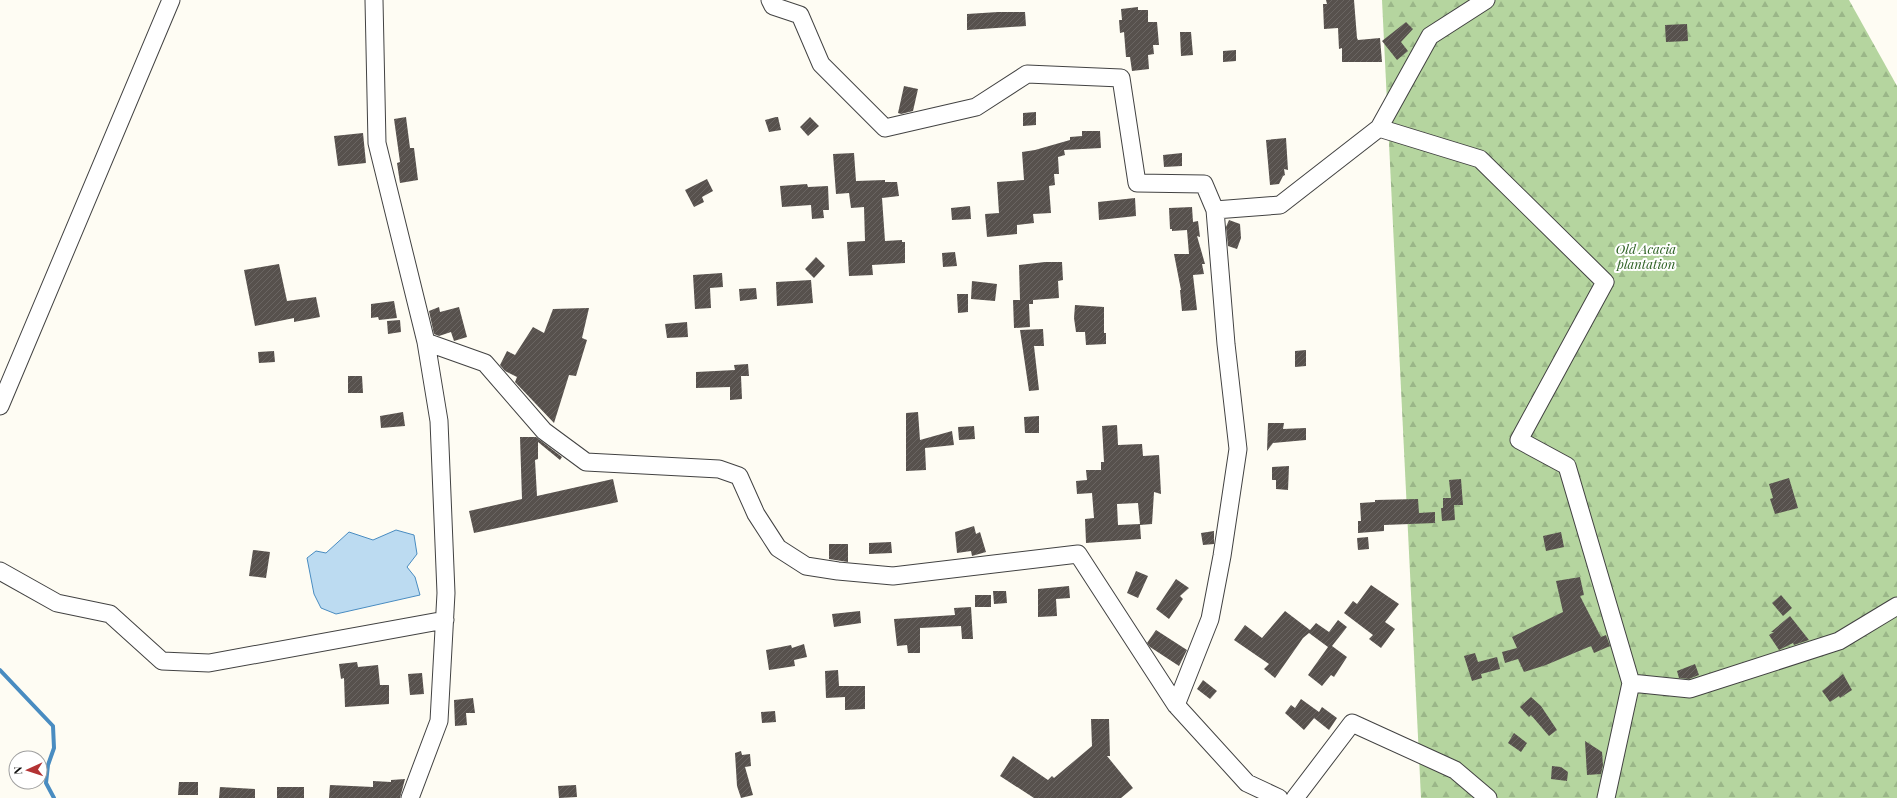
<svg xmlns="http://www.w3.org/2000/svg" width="1897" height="798" font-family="'Playfair Display',serif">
<defs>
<pattern id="forest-firs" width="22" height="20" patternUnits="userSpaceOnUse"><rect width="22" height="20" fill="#b5d59f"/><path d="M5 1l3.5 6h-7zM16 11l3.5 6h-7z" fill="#9ab688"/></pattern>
<pattern id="building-hatch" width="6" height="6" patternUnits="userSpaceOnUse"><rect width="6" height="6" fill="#57514d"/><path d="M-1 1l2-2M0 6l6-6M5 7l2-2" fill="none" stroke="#6a6562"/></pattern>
</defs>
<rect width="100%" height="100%" fill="#fefcf3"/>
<!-- forest -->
<path fill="url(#forest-firs)" d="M1382,0H1849L1897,86V798H1421Z"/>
<!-- water -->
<path fill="#bcdbf1" stroke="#498cc1" d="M396,530L414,535L417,554L407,567L415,577L420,595L336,614L321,608L314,594L307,558L316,551L326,553L349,532L373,540Z"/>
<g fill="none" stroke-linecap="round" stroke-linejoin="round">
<!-- stream -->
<path stroke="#498cc1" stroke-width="4" d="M0,670L53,726L54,748L48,765L46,783L54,798"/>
</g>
<!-- building -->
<path fill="url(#building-hatch)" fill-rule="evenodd" d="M1326,0H1354L1357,38L1358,40L1380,38L1382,62H1342V48L1339,49L1338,28L1324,29L1323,4H1327Z
M1138,7V10H1148V22H1157L1159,45H1153L1154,54L1148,55L1149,69L1132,71L1130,57H1126L1124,32L1120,33L1119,20H1122L1121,9Z
M998,12H1025L1026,26L967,30V14Z
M1406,22L1413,29L1401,42L1408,51L1397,60L1382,41Z
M1687,24L1688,41L1666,42L1665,25Z
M1180,32H1191L1193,55L1181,56Z
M1236,50V61L1223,62V51Z
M904,86L918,89L913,111L901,114L898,113Z
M1036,112V125L1023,126V113Z
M406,117L410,148H414L418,180L400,183L397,163L400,162L394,119Z
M776,117H778L781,130L769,132L765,120Z
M810,117L819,126L808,136L800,127Z
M1082,131H1100L1101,148L1064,150L1065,155L1058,157L1059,174H1054L1055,185L1049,186L1051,213L1033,214L1034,223L1017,225V234L987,237L985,214L999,213L997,182L1024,180L1022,152L1035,150L1070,140V137L1082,136Z
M363,133L366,163L338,166L334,136Z
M1286,138L1288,170L1284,169L1285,175L1283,176L1279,184L1270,185L1266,140Z
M854,153L856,181L885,180V182H897L899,196L882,198L885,241L902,240V242H905V263L872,265L873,275L849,276L847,242L865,241L864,207L851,208L849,193L836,194L833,154Z
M1182,153V166L1164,167L1163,155Z
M707,179L713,191L702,197L704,202L694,207L685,190Z
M807,184L808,187L828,186L829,210H823L824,218L812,219L811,205L782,207L780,186Z
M1135,198L1136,216L1099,220L1098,202Z
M970,206L971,219L952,220L951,208Z
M1192,207L1193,222L1198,221L1200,237L1197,236L1205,264H1202L1204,274L1193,275L1197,310L1182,311L1180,290H1181L1174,254H1189L1187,230L1172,231V229H1170L1169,208Z
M1229,220L1240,224L1241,238L1237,249L1228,246L1226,227Z
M955,252L957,266L943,267L942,253Z
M816,257L825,266L814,278L805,269Z
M1045,262H1062L1063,280L1058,281L1059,298L1033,300V304H1029L1030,327L1014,328L1013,300H1020L1019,265Z
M279,264L287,301L316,297L320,317L294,322V318L255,326L244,270Z
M722,273L723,287L710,288L711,308L695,309L693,275Z
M811,280L813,303L777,306L776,282Z
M972,281L997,284L995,301L971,299Z
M756,288L757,299L740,301L739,289Z
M957,294H968V312L958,313Z
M394,301L397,318L379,320L378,317L371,318V304Z
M1075,305L1104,307V333H1106V344L1086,345L1085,332H1076L1074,318Z
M439,307L440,312L459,307L467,337L454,341L451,332L439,336L434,334L429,311Z
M589,308L582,338L587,340L576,376L569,375L554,423L515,382L517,377L505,371L500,365L507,351L515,355L533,327L544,333L553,309Z
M400,320L401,332L388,334L387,321Z
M687,322L688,337L667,338L665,324Z
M1043,329L1044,346H1034L1039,390L1029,391L1020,330Z
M1306,350V366L1295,367V351Z
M274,351L275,362L259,363L258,352Z
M748,364L749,376H741L742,399L730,400V387L696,388V372L735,370L734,365Z
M348,376H362L363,393H348Z
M403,412L405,426L381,428L380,416Z
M918,412L920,440L952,431L954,445L925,448L926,470L906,471V413Z
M1039,416V433H1025L1024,417Z
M1268,423H1284L1283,429L1306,428V440L1273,443L1267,451Z
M1117,425L1118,445L1142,444L1143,456L1159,455L1161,494L1154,492L1152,524L1140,525L1141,539L1086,543L1085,519L1094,518L1092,493L1077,494L1076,481L1087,480L1086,470H1101V462H1104L1102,426ZM1138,503L1140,524L1118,525L1117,504Z
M974,426L975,439L959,440L958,427Z
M520,437H536L562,457L560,460L538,442V459L535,460L537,496L613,479L618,502L474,533L469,511L522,499Z
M1289,466L1288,490L1276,489V480H1272V467Z
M1789,478L1798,508L1775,514L1770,499L1773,498L1769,484Z
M1461,479L1463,505H1454L1455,520L1442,521L1441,508H1443V498H1451L1449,480Z
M1418,499L1419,513L1435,512V523L1384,525V531L1358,533V521H1361L1360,503L1375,502V500Z
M974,526L976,534L980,532L986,552L972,556L971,551L957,553L955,532Z
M1214,531V544L1203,545L1201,533Z
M1561,532L1564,547L1546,551L1543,536Z
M1368,537L1369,549L1358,550L1357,538Z
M891,542L892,553L869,554V543Z
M829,544H848V562L829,559Z
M253,550L270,552L266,578L249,576Z
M1136,571L1148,576L1138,598L1127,593Z
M1580,577L1584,595L1580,596L1601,637L1606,635L1610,646L1594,653L1591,646L1546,665L1524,672L1518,659L1505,663L1502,652L1517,648L1512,637L1563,612L1556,581Z
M1176,579L1189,588L1180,596L1183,599L1169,619L1156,609Z
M1371,585L1399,604L1385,622L1395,629L1381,648L1369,639L1373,635L1344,613L1353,601L1357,604Z
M1069,586L1070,598L1056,599L1057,616L1038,617V589Z
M993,591H1006L1007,603L994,604Z
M975,595H991V607H975Z
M1781,595L1792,608L1783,616L1772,603Z
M971,607L973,639H962L961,626L920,628V653H908L907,645L897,646L894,619L955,615L954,608Z
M860,611L861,623L834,627L832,614Z
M1285,611L1310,630L1316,623L1329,632L1338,620L1347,627L1332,646L1347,657L1334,677L1331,675L1322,686L1308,675L1328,647L1309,633L1303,638L1275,678L1264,669L1269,664L1234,640L1245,625L1262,638Z
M1790,616L1809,640L1794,645L1793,643L1779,650L1769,635L1774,632H1771Z
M1156,630L1187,650L1179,666L1150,647L1147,643Z
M804,644L807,657L794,660L795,666L769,670L766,650L791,645L792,648Z
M1475,653L1478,662L1497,657L1500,669L1481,674L1482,678L1472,681L1464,656Z
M357,662L358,667L378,665L380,685H389V704L345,707L344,678L341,679L339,664Z
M1695,664L1699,675L1689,679L1679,678L1677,671Z
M838,670L839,686H865V709L845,710V697L826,698L825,671Z
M422,673L424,694L410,695L408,674Z
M1843,674L1852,690L1840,698L1839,696L1830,702L1822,691Z
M1203,680L1217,691L1210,699L1197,689Z
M1531,697L1541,706L1557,730L1549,736L1531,715L1529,717L1520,707Z
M473,698L475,713H466L467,725L455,726L454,700Z
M1301,699L1319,712L1322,707L1337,718L1329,730L1314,718L1315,717L1304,730L1285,713L1291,705L1295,708Z
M775,711L776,722L762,723L761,712Z
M1091,719H1109L1110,756H1107L1133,788L1121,798H1034L1000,776L1013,756L1048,780L1052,776L1054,778L1092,746Z
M1514,733L1527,743L1521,752L1508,743Z
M1585,741L1602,752L1603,765L1601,774L1587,775Z
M741,751L742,755L750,754L751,766L745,767L753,795L741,798L737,786L735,753Z
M1552,766L1561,767L1568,772L1567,781L1551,779Z
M405,779L400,798H329L330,785L373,787V781L391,782V780Z
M179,782H198V795H178Z
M576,785L577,797L559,798L558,786Z
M220,787L255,789V798H219Z
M277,787H304V798H277Z"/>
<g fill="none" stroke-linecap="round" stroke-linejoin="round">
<defs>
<path id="minor" d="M374,0L377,143L426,342L439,421L446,593L439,721L410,798
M770,0L773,6L800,15L821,64L885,128L976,107L1027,74L1121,78L1137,183L1204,184L1215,210
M1379,128L1480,159L1605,282L1519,440L1567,466L1631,683L1606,798
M426,342L485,363L544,431L586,462L719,469L739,476L756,514L778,548L806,566L838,571L893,576L1078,554L1176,705L1247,783L1279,798
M0,406L171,0
M0,571L57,603L110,614L162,661L209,663L445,620
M1631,683L1690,689L1839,641L1897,606
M1176,705L1210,619L1222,556L1238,449L1226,344L1215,210L1280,205L1379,128L1430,36L1486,0
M1295,798L1352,723L1455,770L1488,798"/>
</defs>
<!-- minor casing -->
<use href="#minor" stroke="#424242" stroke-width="19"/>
<!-- minor -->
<use href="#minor" stroke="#fff" stroke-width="17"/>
</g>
<g text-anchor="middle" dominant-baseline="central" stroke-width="4" stroke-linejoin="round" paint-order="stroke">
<!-- park labels -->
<g font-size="13" font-style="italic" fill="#2f6225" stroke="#fff">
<text x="1646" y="248">Old Acacia<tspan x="1646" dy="15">plantation</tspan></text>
</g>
</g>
<!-- north arrow -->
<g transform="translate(28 770) rotate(267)"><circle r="19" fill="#ffffff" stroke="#9f9f9f"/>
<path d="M0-3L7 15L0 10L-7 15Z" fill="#b33334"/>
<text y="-6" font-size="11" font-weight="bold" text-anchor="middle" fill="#0f0f0f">N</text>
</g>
</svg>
